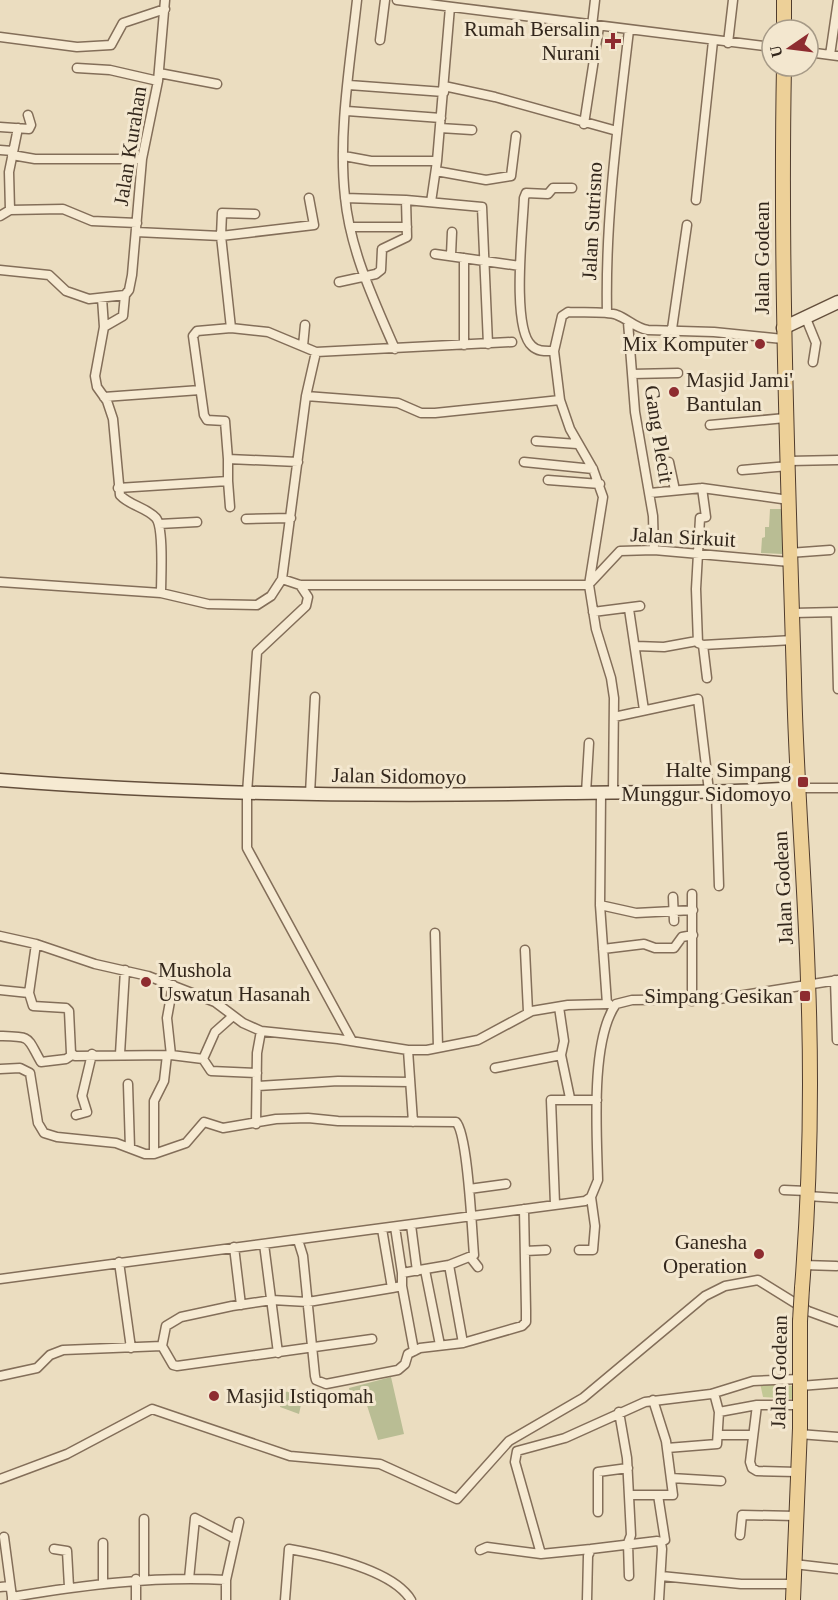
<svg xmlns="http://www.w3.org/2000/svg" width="838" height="1600" font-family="Georgia,serif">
<rect width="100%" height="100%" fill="#ebddc0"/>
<!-- green -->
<path fill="#c3c895" d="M760,1383L795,1386V1399L763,1397Z"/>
<!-- cemetery -->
<path fill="#b9bd94" d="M770,509H784L782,554L761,553L762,538L765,537V527H769Z
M391,1377L404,1434L378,1440L364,1396L351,1398L349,1388Z
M304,1391L299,1414L280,1407L281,1392Z"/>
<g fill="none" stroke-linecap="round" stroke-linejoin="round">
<defs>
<path id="street" d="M357,0C350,64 338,133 345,197C350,250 374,301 395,349
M397,0L772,47
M592,26L595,0
M0,37L77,47L111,45L123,23L165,9
M380,40L385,0
M728,43L733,0
M808,52L838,56
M830,55L838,0
M77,68L110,70L158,81
M159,73L217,84
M349,85L444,92
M444,86L495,97L617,131
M347,111L441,118
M584,124L599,27
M0,127L29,129L31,125L28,115
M440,128L472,130
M0,150L13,151
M12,155L35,159H142
M344,156L371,161H437
M436,171L486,180L511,176L516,136
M345,198L406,200L482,207L488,344
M696,200L713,41
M431,202L437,161L450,7
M10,210L63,209L92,221L137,223
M10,210L9,172L18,128
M255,214L222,213L221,236L314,225L309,198
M0,216L10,210
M351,227H407
M136,232L221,236L231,328L268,332L316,352L512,342
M435,254L520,266
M451,255L452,232
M0,270L49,275L66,291L89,299L125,295
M339,282L376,274L381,270L382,249L407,237L406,200
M125,295L129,290L132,275L142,159L158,81L165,0
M102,298L104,327L95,376L97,387L107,401L113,419L120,495C130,506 146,507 156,518C164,528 161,578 161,593
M607,313C605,218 618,125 629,30
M805,316L816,343L813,362
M628,322L635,412L653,516L654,550
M104,327L123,316L125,295
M672,329L687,225
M464,345V258
M303,346L305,325
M554,351C546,351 538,352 532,346C511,328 523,227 524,198L526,193L548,194L553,188H572
M632,374L678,373
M306,396L398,403L421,413H435L560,400
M104,397L200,390
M710,425L785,418
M536,441L577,444
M228,459L225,421L207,420L204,415L193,336L197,331L231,328
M789,461L838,460
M524,462L593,469
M669,462L675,490
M742,470L789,466
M548,480L600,484
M228,481L230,507
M118,488L228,481V459L298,462
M702,488L706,517L700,518L696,589L698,643L703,645L793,640
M650,493L702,488L789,500
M246,519L291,518
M159,524L197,522
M789,553L830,550
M282,579L306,396L316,352
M0,582L161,593L208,604L257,605L271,596L282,579L300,585H589
M591,582L620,551L654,550L790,562
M300,585L308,597L306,606L257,652L247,793V848L352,1041
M629,609L644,710
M593,612L640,606
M793,613L838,612
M836,613L838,689
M703,645L707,678
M636,646L664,647L697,641
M614,717L698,699L709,791
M798,788H838
M716,791L719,886
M586,793L589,743
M613,793L614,698L611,678L596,629L589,585L603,497L593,469L570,429L560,400L554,351L562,316L568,312C581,313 607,311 617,315C628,319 635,328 648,330L714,332L783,339
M310,794L315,697
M601,794L600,905L607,1004H609
M692,894V1001
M673,897L674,921
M600,905L636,913L693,910
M435,933L438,1047
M0,936L36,944L95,964L148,976L215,1002L243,1023L261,1031L338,1039L408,1050H427L478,1040L532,1011L568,1005L607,1004
M603,949L644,944L655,948H674L682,937L693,935
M525,950L528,1012
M835,980L837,1040
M0,990L29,993L33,1006L66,1008L69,1011L71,1053L75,1056L171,1055L203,1059L215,1032L233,1016
M29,993L36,944
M0,1036C33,1037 26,1036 41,1062L66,1059L72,1055
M408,1050L413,1122
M120,1054L125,970
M171,1055L167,1018L173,985
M561,1055L570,1098
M203,1059L211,1071L257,1073
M495,1068L561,1055L564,1041L559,1007
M0,1069L20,1068L30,1073L38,1123L44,1133L57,1137L116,1143L145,1154H154L186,1143L204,1122L223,1128L276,1119L308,1118L338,1121L456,1122C468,1134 472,1233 474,1255L449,1265L463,1343
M128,1084L130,1148
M258,1086L338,1081L410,1082
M76,1115L87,1112L82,1096L92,1054
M256,1124L257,1053L261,1031
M154,1154V1101L164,1081L167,1055
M469,1189L506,1184
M784,1190L807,1191
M807,1196L838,1198
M555,1204L551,1100H597
M411,1225L417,1271
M395,1227L402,1273
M298,1240L303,1256L315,1376L316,1380L326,1384L398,1370L405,1364L408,1354L420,1348L463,1343L522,1326L526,1322V1310L524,1209
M264,1244L278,1353
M234,1247L241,1305
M579,1250H593L595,1226L591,1197
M525,1251L546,1250
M471,1258L478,1267
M119,1262L131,1348
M803,1265L836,1266
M425,1270L440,1345
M0,1279L585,1201L591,1197L598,1180C597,1135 590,1041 616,1004L632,1000L719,999L838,980
M402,1286L414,1351
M392,1288L402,1286V1273L449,1265
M162,1346L166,1326L181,1317L232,1306L272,1300L308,1302L392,1288L382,1229
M0,1376L37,1368L50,1355L63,1350L162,1346L173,1365L177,1366L372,1339
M800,1386L838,1383
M757,1405L750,1462L752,1468L757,1471L797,1472
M619,1412L627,1458L631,1535L628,1543L629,1576
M719,1412L757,1405H799
M799,1434L838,1437
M718,1435H753
M667,1448L717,1444L719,1412L714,1393
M671,1478L721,1481
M0,1479L67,1454L152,1409L290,1456L380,1464L457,1499L509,1441L583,1398L705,1296L725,1286L758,1280L808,1311L838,1322
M629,1495H673L666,1441L653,1400
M658,1495L665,1540L661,1542
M598,1512V1472L628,1468
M740,1535L742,1515L796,1516
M4,1537L12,1597
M103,1543V1582
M54,1549L67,1551L69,1587
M480,1550L487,1547L541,1554L591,1549
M541,1554L515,1462L517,1451L565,1438L645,1402L711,1394L753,1381L800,1379
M794,1564L838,1569
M661,1576L741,1584H794
M136,1579V1600
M144,1579V1519
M189,1579L195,1518L235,1539
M0,1587L10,1586
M12,1600V1597C84,1585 153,1576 226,1580
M226,1600V1580L239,1522
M285,1600L289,1549C323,1555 392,1569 411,1600
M587,1600L588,1556L591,1549L657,1541L661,1542L662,1549L659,1600"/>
<path id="secondary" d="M783,328L838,302
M0,780C189,795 378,797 567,793C644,791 721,794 798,788"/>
<path id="primary" d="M784,0V30
M784,66C780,271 788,475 794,680C796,780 805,881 808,981C812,1083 810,1186 802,1288
M793,1600L800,1428V1321"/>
</defs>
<!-- street casing -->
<use href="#street" stroke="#836e59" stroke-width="11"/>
<!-- secondary casing -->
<use href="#secondary" stroke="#644f3c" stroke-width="15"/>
<!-- primary casing -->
<use href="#primary" stroke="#503c2d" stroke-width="16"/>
<!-- street -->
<use href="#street" stroke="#f6ead2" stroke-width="8"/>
<!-- secondary -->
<use href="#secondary" stroke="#f6ead2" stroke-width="12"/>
<!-- primary -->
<use href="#primary" stroke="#edd098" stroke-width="14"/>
<defs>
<path id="primary-bridge" d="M800,1321L802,1288"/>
</defs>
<!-- primary-bridge casing -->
<use href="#primary-bridge" stroke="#503c2d" stroke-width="16" stroke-linecap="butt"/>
<!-- primary-bridge -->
<use href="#primary-bridge" stroke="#edd098" stroke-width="14"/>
</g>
<!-- markers -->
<g fill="#8e2c30" stroke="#f3e7cf" stroke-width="2">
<path d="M610 32h6v6h6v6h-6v6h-6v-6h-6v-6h6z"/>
<circle cx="760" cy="344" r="6"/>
<circle cx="674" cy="392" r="6"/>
<rect x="797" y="776" width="12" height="12" rx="3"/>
<circle cx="146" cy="982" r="6"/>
<rect x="799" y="990" width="12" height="12" rx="3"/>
<circle cx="759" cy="1254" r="6"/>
<circle cx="214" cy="1396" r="6"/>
</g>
<g text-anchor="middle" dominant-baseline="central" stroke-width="6" stroke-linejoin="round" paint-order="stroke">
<!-- poi labels -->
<g font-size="21" fill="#33271c" stroke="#f3e7cf" text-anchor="end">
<text x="600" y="29">Rumah Bersalin<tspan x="600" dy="24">Nurani</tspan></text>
<text x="748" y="344">Mix Komputer</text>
<text x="686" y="380" text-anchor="start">Masjid Jami'<tspan x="686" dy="24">Bantulan</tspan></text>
<text x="791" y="770">Halte Simpang<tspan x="791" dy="24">Munggur Sidomoyo</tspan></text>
<text x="158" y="970" text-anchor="start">Mushola<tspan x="158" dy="24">Uswatun Hasanah</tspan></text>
<text x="793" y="996">Simpang Gesikan</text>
<text x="747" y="1242">Ganesha<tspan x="747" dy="24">Operation</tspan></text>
<text x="226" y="1396" text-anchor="start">Masjid Istiqomah</text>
</g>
<!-- street labels -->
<g font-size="21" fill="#33271c" stroke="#f3e7cf">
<text transform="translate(130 146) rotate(-81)">Jalan Kurahan</text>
<text transform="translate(592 221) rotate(-87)">Jalan Sutrisno</text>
<text transform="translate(762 258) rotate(-90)">Jalan Godean</text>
<text transform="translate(659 434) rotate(81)">Gang Plecit</text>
<text transform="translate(683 537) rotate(3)">Jalan Sirkuit</text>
<text transform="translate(399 776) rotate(1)">Jalan Sidomoyo</text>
<text transform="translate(783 888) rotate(-93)">Jalan Godean</text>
<text transform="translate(779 1372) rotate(-89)">Jalan Godean</text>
</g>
</g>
<!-- north arrow -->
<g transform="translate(790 48) rotate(256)"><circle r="28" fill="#f3e7cf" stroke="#a69a87" stroke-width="1.5"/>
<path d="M0-4.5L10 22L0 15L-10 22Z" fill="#8e2c30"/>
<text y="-9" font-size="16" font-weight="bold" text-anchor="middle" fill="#33271c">U</text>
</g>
</svg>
